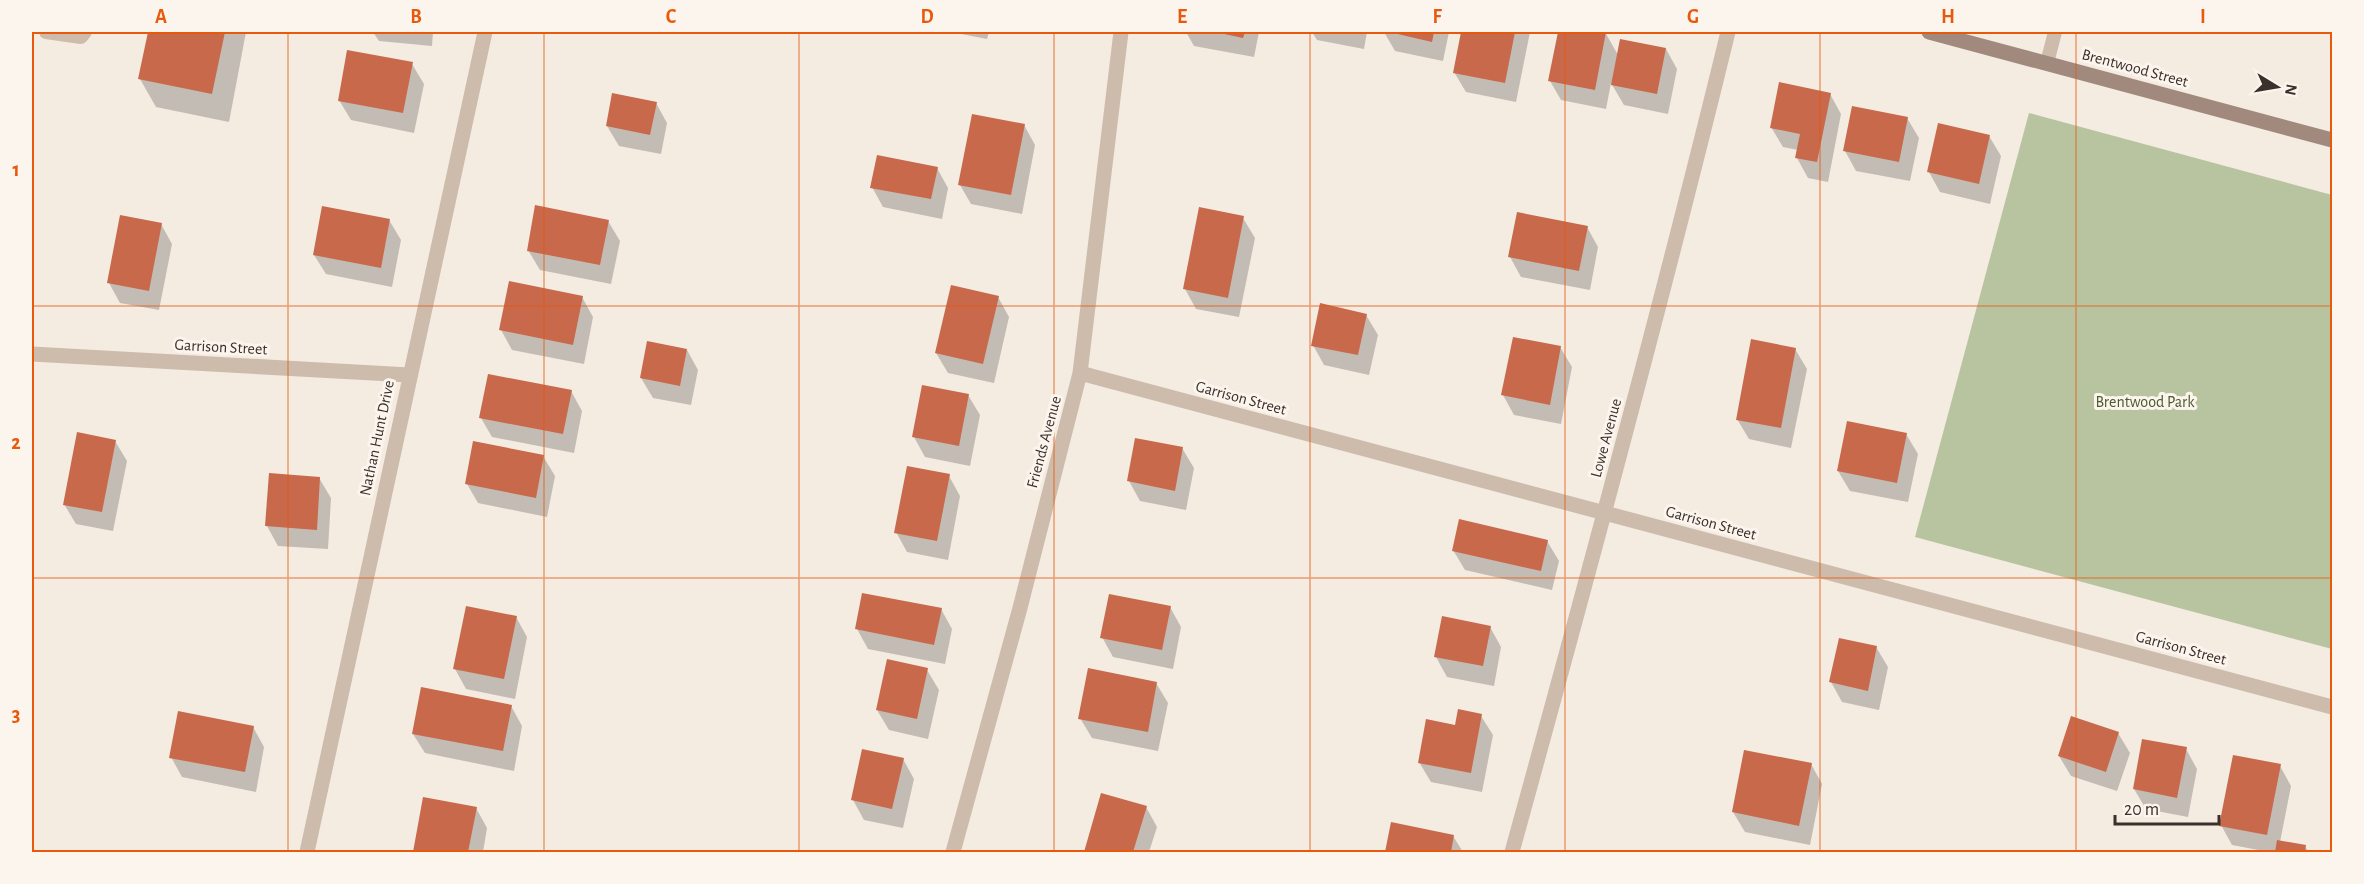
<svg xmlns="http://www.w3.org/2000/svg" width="2364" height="884" font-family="'Alegreya Sans',sans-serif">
<rect width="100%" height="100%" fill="#f4ebe1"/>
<!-- green -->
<path fill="#b8c4a0" d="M2029,113L2332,195V649L1915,537Z"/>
<!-- shadow -->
<path fill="#0003" d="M149,32H246L229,122L156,107L140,79Z
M373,32H433L432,46L379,41Z
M951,32H989L987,39Z
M1186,32H1259L1254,57L1194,46Z
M1312,32H1367L1364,49L1317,40Z
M1384,32H1449L1443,61L1395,51Z
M1462,32H1530L1516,102L1466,92L1454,72Z
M1559,32H1605L1618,55L1666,49L1677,69L1668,114L1624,105L1611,83L1606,109L1561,100L1550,81Z
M412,64L424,84L414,133L351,120L339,100Z
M1830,94L1841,114L1828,182L1808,178L1797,158L1798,150L1783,147L1771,127Z
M656,103L667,123L661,154L619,146L607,126Z
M1907,118L1919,138L1910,181L1856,171L1845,151Z
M1024,125L1035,145L1022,214L971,204L960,185Z
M1989,136L2001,156L1990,204L1940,192L1929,172Z
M937,168L948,188L942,219L883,207L872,187Z
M1243,218L1255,238L1239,317L1196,309L1185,289Z
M389,220L401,240L392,287L326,274L314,255Z
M608,221L620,241L611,284L540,270L528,250Z
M161,224L172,244L159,310L120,303L109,283Z
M1587,227L1598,247L1590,290L1521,277L1510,257Z
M582,297L593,317L584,364L512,350L501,330Z
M998,297L1009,317L994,383L948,373L936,353Z
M1366,315L1378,335L1369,375L1324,365L1313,345Z
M1560,347L1572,367L1561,424L1514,415L1503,395Z
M1795,349L1807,369L1791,448L1749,439L1737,419Z
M687,350L698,370L691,405L653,398L641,378Z
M571,391L582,411L574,453L492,437L481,418Z
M968,395L980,415L970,466L925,457L914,437Z
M1906,434L1918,454L1908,502L1850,491L1838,471Z
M115,441L127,461L113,531L76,524L64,504Z
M1182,448L1194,468L1186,510L1140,501L1129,481Z
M543,456L555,476L547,517L478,503L467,484Z
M949,476L960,496L948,560L907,552L896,532Z
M319,478L331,498L328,549L278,546L267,526Z
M1547,541L1559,561L1552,590L1465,570L1453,550Z
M1170,607L1181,627L1173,669L1113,657L1102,637Z
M941,609L952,629L945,664L868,649L857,629Z
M516,617L527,637L515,699L466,689L455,669Z
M1490,627L1501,647L1494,686L1447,677L1436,657Z
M1876,647L1888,667L1879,710L1842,702L1831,682Z
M927,670L939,690L928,739L889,730L877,710Z
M1156,683L1168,703L1158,751L1092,738L1080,718Z
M511,706L522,726L514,771L425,753L413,734Z
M1481,716L1493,735L1482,792L1431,782L1419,762L1456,726Z
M253,727L264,747L256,792L182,777L171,757Z
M2118,733L2130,753L2117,791L2071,776L2059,756Z
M2186,749L2197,769L2188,817L2146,809L2134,789Z
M903,759L914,779L903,828L864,820L853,800Z
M1811,764L1822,784L1810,845L1745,832L1733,812Z
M2280,766L2291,786L2280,842L2305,847L2309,852H2269L2232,845L2221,825Z
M1102,794L1146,807L1157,827L1149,852H1086Z
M425,798L476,808L487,828L483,852H414Z
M1392,824L1453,836L1463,852H1386Z"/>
<!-- building -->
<path fill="#c8694b" d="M148,32H225L212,94L138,79Z
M1215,32H1245L1243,38Z
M1389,32H1434L1432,42Z
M1461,32H1515L1505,83L1453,73Z
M1558,32H1606L1595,90L1548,81Z
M1620,39L1666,48L1657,94L1611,85Z
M347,50L413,62L403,113L338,101Z
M1779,82L1831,93L1817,162L1795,158L1800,134L1770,128Z
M612,93L657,102L650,135L606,126Z
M1852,106L1908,117L1899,162L1843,151Z
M972,114L1025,124L1011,195L958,185Z
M1938,123L1990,135L1979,184L1927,172Z
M877,155L938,167L931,199L870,188Z
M535,205L609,220L600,265L527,251Z
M322,206L390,219L381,268L313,255Z
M1199,207L1244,216L1228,298L1183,289Z
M1517,212L1588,226L1579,271L1508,257Z
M120,215L162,223L149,291L107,283Z
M509,281L583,296L573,345L499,330Z
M951,285L999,296L983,364L935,353Z
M1320,303L1367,314L1358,355L1311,346Z
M1513,337L1561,346L1550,405L1501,395Z
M1751,339L1796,348L1781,428L1736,420Z
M647,341L687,349L680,386L640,378Z
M488,374L572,390L563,434L479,418Z
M922,385L969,394L959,446L912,437Z
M1847,421L1907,433L1897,483L1837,471Z
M77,432L116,440L102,512L63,505Z
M1135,438L1183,447L1175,491L1127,481Z
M473,441L544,455L536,498L465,484Z
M907,466L950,474L937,541L894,533Z
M269,473L320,477L317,530L265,526Z
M1459,519L1548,540L1541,571L1452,551Z
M862,593L942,608L934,645L855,629Z
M1109,594L1171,606L1162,650L1100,638Z
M466,606L517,616L504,679L453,669Z
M1442,616L1491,626L1483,666L1434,657Z
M1839,638L1877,646L1868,691L1829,682Z
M887,659L928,668L917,719L876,710Z
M1088,668L1157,682L1148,732L1078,719Z
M421,687L512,705L503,751L412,734Z
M1458,709L1482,714L1471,773L1418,763L1426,719L1455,725Z
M178,711L254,726L245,772L169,758Z
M2071,716L2119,732L2106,772L2058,756Z
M2142,739L2187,747L2177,798L2133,789Z
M862,749L904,758L892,809L851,800Z
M1744,750L1812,763L1799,826L1732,812Z
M2233,755L2281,764L2267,835L2219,826Z
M1101,793L1147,806L1133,852H1084Z
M423,797L477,807L468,852H413Z
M1391,822L1454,835L1451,852H1385Z
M2277,840L2306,845L2305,852H2275Z"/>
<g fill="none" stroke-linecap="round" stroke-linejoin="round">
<!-- lane -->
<path stroke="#cdbbac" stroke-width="14" d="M46,32L81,37L85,32
M2047,63L2055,32"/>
<!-- street -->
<path stroke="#cdbbac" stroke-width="15" d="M32,354L409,375
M1080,373L2332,707
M307,852L485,32
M953,852L1020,608L1080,373L1121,32
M1512,852C1587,580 1661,307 1728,32"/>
<!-- secondary -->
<path stroke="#a18a7d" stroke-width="15" d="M1929,32L2332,140"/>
</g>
<!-- grid -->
<path fill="none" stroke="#e8590c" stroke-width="1.5" stroke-opacity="0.55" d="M288,32V852M544,32V852M799,32V852M1054,32V852M1310,32V852M1565,32V852M1820,32V852M2076,32V852M32,306H2332M32,578H2332"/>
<g text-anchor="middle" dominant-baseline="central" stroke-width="6" stroke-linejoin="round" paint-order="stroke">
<!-- street labels -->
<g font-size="16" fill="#3b302b" stroke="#fbf5ee">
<text transform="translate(2135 68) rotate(15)">Brentwood Street</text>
<text transform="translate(221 347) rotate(3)">Garrison Street</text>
<text transform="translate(1241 398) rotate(15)">Garrison Street</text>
<text transform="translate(377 438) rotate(-78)">Nathan Hunt Drive</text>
<text transform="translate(1606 438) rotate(-75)">Lowe Avenue</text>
<text transform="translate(1044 442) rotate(-75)">Friends Avenue</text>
<text transform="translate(1711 523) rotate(15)">Garrison Street</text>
<text transform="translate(2181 648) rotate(15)">Garrison Street</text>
</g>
<!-- park labels -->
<g font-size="16" fill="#4a5a2e" stroke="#fbf5ee">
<text x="2145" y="402">Brentwood Park</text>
</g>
</g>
<!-- border -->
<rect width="2364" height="884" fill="none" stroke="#fbf5ee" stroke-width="66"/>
<!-- north arrow -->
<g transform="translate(2277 87) rotate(101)" stroke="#fbf5ee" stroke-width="4.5" paint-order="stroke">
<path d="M0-4.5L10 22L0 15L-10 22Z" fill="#3b302b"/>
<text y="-9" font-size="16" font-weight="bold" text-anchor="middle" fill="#3b302b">N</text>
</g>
<!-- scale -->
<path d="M2115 815v9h104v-9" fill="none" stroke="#3b302b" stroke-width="3"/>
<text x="2124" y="815" font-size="18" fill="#3b302b" stroke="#fbf5ee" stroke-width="4.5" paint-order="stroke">20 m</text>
<rect x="33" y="33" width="2298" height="818" fill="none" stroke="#e8590c" stroke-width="2"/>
<g font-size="20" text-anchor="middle" font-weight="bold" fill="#e8590c">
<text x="161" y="23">A</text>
<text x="416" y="23">B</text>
<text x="671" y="23">C</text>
<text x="927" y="23">D</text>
<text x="1182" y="23">E</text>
<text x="1437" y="23">F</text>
<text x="1693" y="23">G</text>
<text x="1948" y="23">H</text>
<text x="2203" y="23">I</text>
<text x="16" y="176">1</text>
<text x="16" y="449">2</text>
<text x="16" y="721">3</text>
</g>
</svg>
